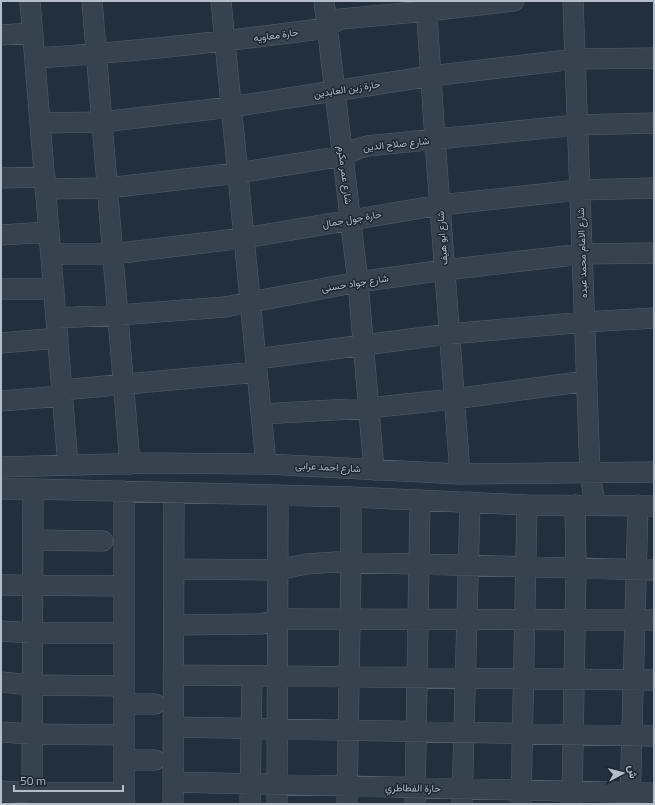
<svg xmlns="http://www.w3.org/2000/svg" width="655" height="805" font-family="'Titillium Web',Vazirmatn,sans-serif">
<rect width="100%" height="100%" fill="#242f3e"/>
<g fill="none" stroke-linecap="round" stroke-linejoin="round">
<defs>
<path id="minor" d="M30,1L68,465
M92,1L130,464
M221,1L266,464
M324,1L358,282L374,470
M426,1L435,140L460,474
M573,1L590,473L595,505
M1,35L33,33
M35,58C133,52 230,41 327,28L334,22L341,19L427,11L514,1
M40,123L102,122L231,107L431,76L575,59L654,58
M1,178L45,177
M45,189L107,188L238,173L343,156L357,149L367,146L577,125L654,123
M1,235L49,232
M51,254H113L244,238L440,205L579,190L654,188
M1,289H54
M56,318L118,315L225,307L358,282L445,270L582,254L654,253
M1,343L58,338
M256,359L449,334L585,322L654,318
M62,390L257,372
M1,401L62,396
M261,414L369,408L454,399L587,381
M1,467L150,463L266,464L460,474L654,472
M1,489H33L351,497L527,505L654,506
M33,540L103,541
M174,569L277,570L306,564L336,562L654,570
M1,585L124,586
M174,625L261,624L280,619H290L654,620
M1,631L33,633H124
M173,675L654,680
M1,682L32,685L124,686
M124,704H155
M173,727L654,736
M1,732L32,734L124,735
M124,760H155
M173,782L654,793
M1,791L32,793H124
M32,804L33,489
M124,804V491
M173,804L174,493
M250,804L252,676
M277,804C278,701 277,598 278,495
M347,804L351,562V497
M415,804L420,500
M462,804L470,502
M521,804L527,505
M572,804L576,568L575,505
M630,804L638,505"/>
</defs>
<!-- minor casing -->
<use href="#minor" stroke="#565f6c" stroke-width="21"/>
<!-- minor -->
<use href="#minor" stroke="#38414e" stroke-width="20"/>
</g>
<g text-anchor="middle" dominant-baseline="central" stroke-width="3" stroke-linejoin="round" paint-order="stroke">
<!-- street labels -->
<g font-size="10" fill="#b4bcc9" stroke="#1d2633">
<text transform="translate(276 35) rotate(-8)">حارة معاويه</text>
<text transform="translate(347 89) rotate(-9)">حارة زين العابدين</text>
<text transform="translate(396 144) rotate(-6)">شارع صلاح الدين</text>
<text transform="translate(345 175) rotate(83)">شارع عمر مكرم</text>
<text transform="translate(352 219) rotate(-10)">حارة جول جمال</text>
<text transform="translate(442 238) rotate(-94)">شارع ابو هيف</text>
<text transform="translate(582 253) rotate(-92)">شارع الامام محمد عبده</text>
<text transform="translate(355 283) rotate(-9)">شارع جواد حسنى</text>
<text transform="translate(328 467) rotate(3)">شارع احمد عرابى</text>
<text transform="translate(413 788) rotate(1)">حارة الفطاطري</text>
</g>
</g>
<!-- border -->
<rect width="655" height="805" fill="none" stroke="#b4bcc9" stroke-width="4"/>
<!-- north arrow -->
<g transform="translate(623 773) rotate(83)" stroke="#1d2633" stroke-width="3" paint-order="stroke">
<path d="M0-3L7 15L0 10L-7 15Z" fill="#b4bcc9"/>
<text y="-6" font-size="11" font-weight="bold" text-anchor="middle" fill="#b4bcc9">ش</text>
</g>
<!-- scale -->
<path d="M14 785v6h109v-6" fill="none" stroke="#b4bcc9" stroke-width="2"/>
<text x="20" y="785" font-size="12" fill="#b4bcc9" stroke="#1d2633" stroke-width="3" paint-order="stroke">50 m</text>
</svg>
